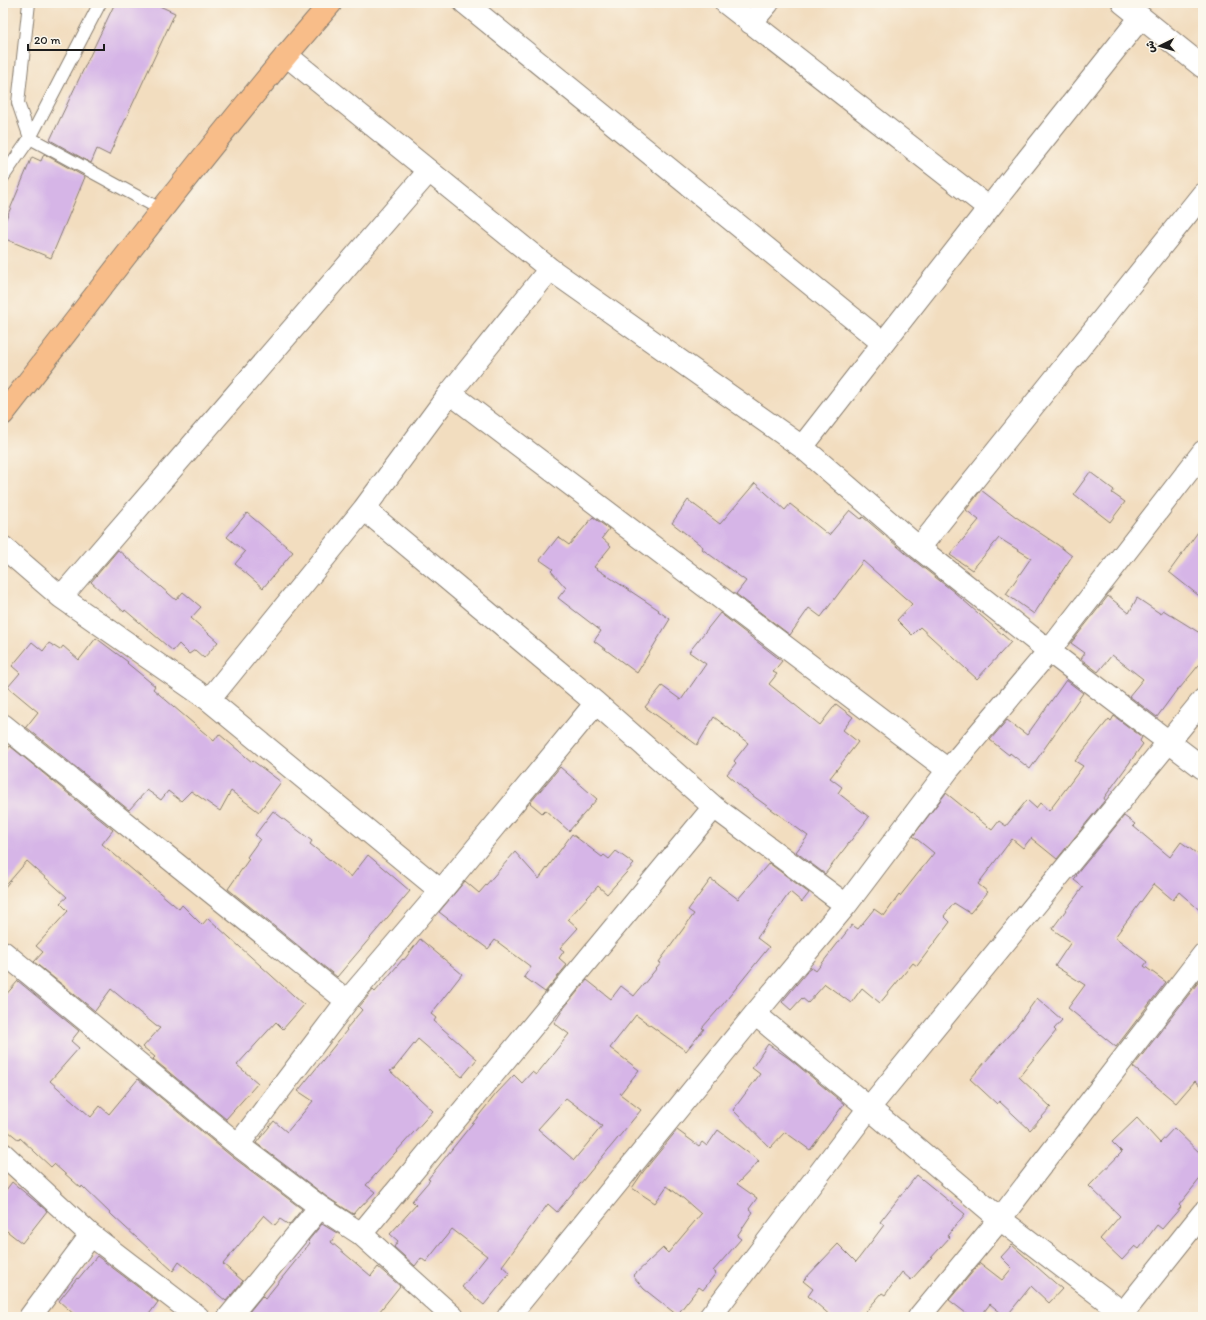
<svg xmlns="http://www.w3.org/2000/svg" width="1206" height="1320" font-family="Itim,'Playpen Sans Arabic',sans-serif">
<rect width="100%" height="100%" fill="#fbf7ec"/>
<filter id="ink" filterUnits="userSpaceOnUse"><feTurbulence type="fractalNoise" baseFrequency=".025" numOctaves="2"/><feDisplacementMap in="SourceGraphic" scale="8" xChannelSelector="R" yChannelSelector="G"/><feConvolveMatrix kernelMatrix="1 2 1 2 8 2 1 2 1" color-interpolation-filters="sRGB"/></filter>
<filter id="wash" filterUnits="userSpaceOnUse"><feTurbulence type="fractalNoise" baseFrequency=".012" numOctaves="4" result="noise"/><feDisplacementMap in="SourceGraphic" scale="16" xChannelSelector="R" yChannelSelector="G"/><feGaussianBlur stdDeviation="0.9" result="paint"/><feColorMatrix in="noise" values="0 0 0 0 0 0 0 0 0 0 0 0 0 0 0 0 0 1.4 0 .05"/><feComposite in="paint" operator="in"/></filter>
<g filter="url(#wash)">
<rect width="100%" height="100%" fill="#f2ddbf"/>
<g id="blocks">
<!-- building -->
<path fill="#d6b5e7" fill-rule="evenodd" d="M115,3H153L175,13L109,155L97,149L91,163L50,140Z
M44,154L85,177L51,258L3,238V226L32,157L41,161Z
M1090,472L1114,490L1112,493L1125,502L1110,522L1074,494Z
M755,483L785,510L790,504L829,535L850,510L861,519L863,517L911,558L954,592L1011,642L977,679L920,627L912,635L897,620L912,604L863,561L821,617L809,608L790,635L736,594L746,581L702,549L703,547L672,523L688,500L720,524Z
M981,490L1016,517L1058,545L1072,556L1034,614L1006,594L1031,558L999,538L972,570L950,555L979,520L966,510Z
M247,513L293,552L263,588L235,564L245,552L227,537Z
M593,517L609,529L602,538L611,546L594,567L659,610L658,611L670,619L637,673L594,641L601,631L558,598L566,588L551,571L553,569L540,560L558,537L569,545Z
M1203,525V599L1169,572Z
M118,550L176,600L183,592L201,607L191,618L218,642L204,658L195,650L189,654L179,644L173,651L125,610L124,612L91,582Z
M1108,596L1129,613L1137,598L1161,614L1163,610L1203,635V660L1180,688L1179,687L1157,717L1129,696L1143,679L1112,655L1098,672L1081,659L1085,653L1071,643Z
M720,613L782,661L773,672L777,674L769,684L820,725L836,704L853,717L843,730L858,742L830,778L842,787L838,793L869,817L825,874L796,852L808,836L745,790L727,774L736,763L734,761L748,743L714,717L697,745L645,707L662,686L681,700L706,664L689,652Z
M96,638L128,662L127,663L155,686L153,689L214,741L219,734L252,762L253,761L281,782L259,812L231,791L220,811L191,791L181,801L168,791L161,800L147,790L129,810L26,727L38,712L8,687L20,673L12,666L32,642L43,651L49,643L60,650L63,646L79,660Z
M1066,680L1083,693L1030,769L1010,753L1009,755L990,740L1007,720L1027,735Z
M1114,716L1142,737L1140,741L1143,744L1104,798L1105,800L1057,859L1031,838L1023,848L1012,839L978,884L988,892L970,913L954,903L944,916L950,922L917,966L913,963L880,1003L862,988L851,1003L825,984L808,1003L802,998L791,1010L782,1002L811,967L816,971L852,925L858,929L874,909L884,916L899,895L900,896L934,853L913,836L946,793L992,830L999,821L1006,826L1027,800L1036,808L1040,803L1049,811L1083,766L1075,761L1109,719L1111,721Z
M10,746L113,830L102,844L179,909L182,905L202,925L208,918L304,1005L283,1029L276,1022L237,1065L258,1083L226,1119L153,1059L155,1057L143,1047L160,1028L156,1026L111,989L95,1011L34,962L43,952L36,946L68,911L60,903L67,897L27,861L3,889V755Z
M560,767L597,799L569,831L545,810L542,813L530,803Z
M273,811L312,841L310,844L351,877L368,855L410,891L337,977L228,889L249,859L247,857L260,839L255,835Z
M1124,816L1135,824L1133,826L1170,857L1181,842L1203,858V913L1179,892L1173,900L1154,884L1115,937L1147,962L1144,966L1166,982L1116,1047L1068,1008L1085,985L1055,966L1071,942L1052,929L1083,887L1074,880L1077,875H1076Z
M572,834L602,857L604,855L609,859L616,851L634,864L607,894L598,886L568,919L578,928L560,948L564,951L559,958L567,965L545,992L524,977L531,967L495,940L488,949L439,912L465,881L479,893L515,852L539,879Z
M769,863L809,893L802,902L790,892L757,938L769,947L724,1003L702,1028L704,1029L686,1051L636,1015L610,1048L639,1070L620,1094L641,1110L557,1212L548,1204L502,1266L510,1273L484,1305L462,1287L487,1256L452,1229L426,1262L421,1258L415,1266L394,1247L398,1241L390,1234L416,1205L412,1201L430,1180L428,1179L496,1094L514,1075L522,1083L532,1072L536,1075L569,1034L554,1023L564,1008L587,980L611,999L621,986L634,996L661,963L659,962L694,914L688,910L711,879L738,899ZM566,1098L599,1123L598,1124L602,1126L574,1160L538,1129Z
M420,939L462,974L431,1014L436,1018L434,1021L477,1059L462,1077L418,1039L394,1069L390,1071L433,1111L366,1185L375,1192L360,1208L359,1207L353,1214L327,1197L256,1143L274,1121L287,1132L313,1101L298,1091L347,1030L346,1029L362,1010L359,1007L373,990L375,992L403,959L404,960Z
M1203,976V1088L1195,1081L1176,1103L1133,1067Z
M18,981L79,1031L71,1041L79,1048L50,1081L91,1117L100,1106L109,1114L138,1079L230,1155L302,1209L289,1225L280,1219L275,1225L264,1215L223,1264L243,1281L226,1301L179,1262L173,1271L113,1216L82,1186L81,1188L54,1164L51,1167L20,1138L19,1140L3,1127V998Z
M1037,998L1062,1020L1054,1029L1056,1031L1019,1077L1051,1107L1030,1130L999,1101L997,1104L970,1079L1016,1027Z
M768,1044L790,1059L844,1104L810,1150L785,1132L770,1148L733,1110L760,1074L752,1068Z
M1137,1118L1160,1143L1174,1128L1203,1156V1175L1179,1205L1181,1207L1162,1229L1157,1225L1139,1249L1135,1246L1122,1260L1100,1239L1120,1216L1089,1186L1122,1152L1112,1142Z
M677,1130L699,1146L702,1142L707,1146L718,1130L759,1161L737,1184L757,1198L749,1209L753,1212L737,1236L741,1239L713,1271L716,1273L703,1290L699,1287L677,1315L644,1289L633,1276L663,1248L668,1253L701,1214L684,1199L667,1186L655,1203L632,1188L643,1172Z
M917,1175L965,1214L947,1236L950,1237L911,1280L902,1272L885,1295L882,1293L861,1317H832L808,1296L813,1289L803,1281L838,1244L856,1262L884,1225L880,1222Z
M12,1182L47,1211L22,1243L3,1228V1194Z
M322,1224L337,1233L331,1242L371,1276L378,1267L400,1286L375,1317H245L262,1296L265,1299L273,1289L310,1243L308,1241Z
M1012,1245L1062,1289L1049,1303L1031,1286L1006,1317L990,1304L980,1317H971L949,1300L980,1263L1002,1280L1012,1268L1001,1257Z
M97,1256L158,1302L147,1317H77L59,1301L77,1278L78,1279Z"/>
</g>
</g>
<g filter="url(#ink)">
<use href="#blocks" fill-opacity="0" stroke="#877c6e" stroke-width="1"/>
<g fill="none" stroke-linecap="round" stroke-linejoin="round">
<defs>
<path id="lane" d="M29,3L18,103L30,138L162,210
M3,177L30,138L100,3"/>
<path id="street" d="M465,3L883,343
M726,3L989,208
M1123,3L1203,67
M751,23L768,3
M286,55L550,269L802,447L919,548L1049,651L1203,768
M550,269L450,393L364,509L596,703L714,807L846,905
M450,393L948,770
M802,447L989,208L1141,17
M3,547L61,597L209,700L441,891
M919,548L1203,194
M61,597L429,171
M209,700L364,509
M3,725L347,1001
M3,952L238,1145L320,1207L361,1234L453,1317
M755,1014L869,1108L1000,1219L1123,1313
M238,1145L347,1001L441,891L596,703
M3,1154L91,1235L198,1317
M361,1234L714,807
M30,1317L91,1235
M229,1317L320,1207
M508,1317L755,1014L846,905L948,770L1049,651L1203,452
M710,1317L869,1108L1203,700
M919,1317L1000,1219L1203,955
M1120,1317L1203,1213"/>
<path id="primary" d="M3,414C111,276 216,135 331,3"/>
</defs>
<!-- lane casing -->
<use href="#lane" stroke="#877c6e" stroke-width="14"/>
<!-- street casing -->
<use href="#street" stroke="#877c6e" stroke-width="24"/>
<!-- primary casing -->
<use href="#primary" stroke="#877c6e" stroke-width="24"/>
<!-- lane -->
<use href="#lane" stroke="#fff" stroke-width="12"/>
<!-- street -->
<use href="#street" stroke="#fff" stroke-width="22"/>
<!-- primary -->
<use href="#primary" stroke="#f8bd89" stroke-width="22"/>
</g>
</g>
<!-- margin -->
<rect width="1206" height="1320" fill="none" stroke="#fbf7ec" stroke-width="16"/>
<!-- north arrow -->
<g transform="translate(1160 46) rotate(265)" stroke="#fbf7ec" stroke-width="3" paint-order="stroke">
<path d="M0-3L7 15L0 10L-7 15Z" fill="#1c1c1c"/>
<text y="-6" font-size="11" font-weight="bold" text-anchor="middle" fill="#1c1c1c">ش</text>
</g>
<!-- scale -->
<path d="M28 44v6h76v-6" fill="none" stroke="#1c1c1c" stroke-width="2"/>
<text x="34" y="44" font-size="12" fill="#1c1c1c" stroke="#fbf7ec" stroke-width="3" paint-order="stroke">20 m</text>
</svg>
